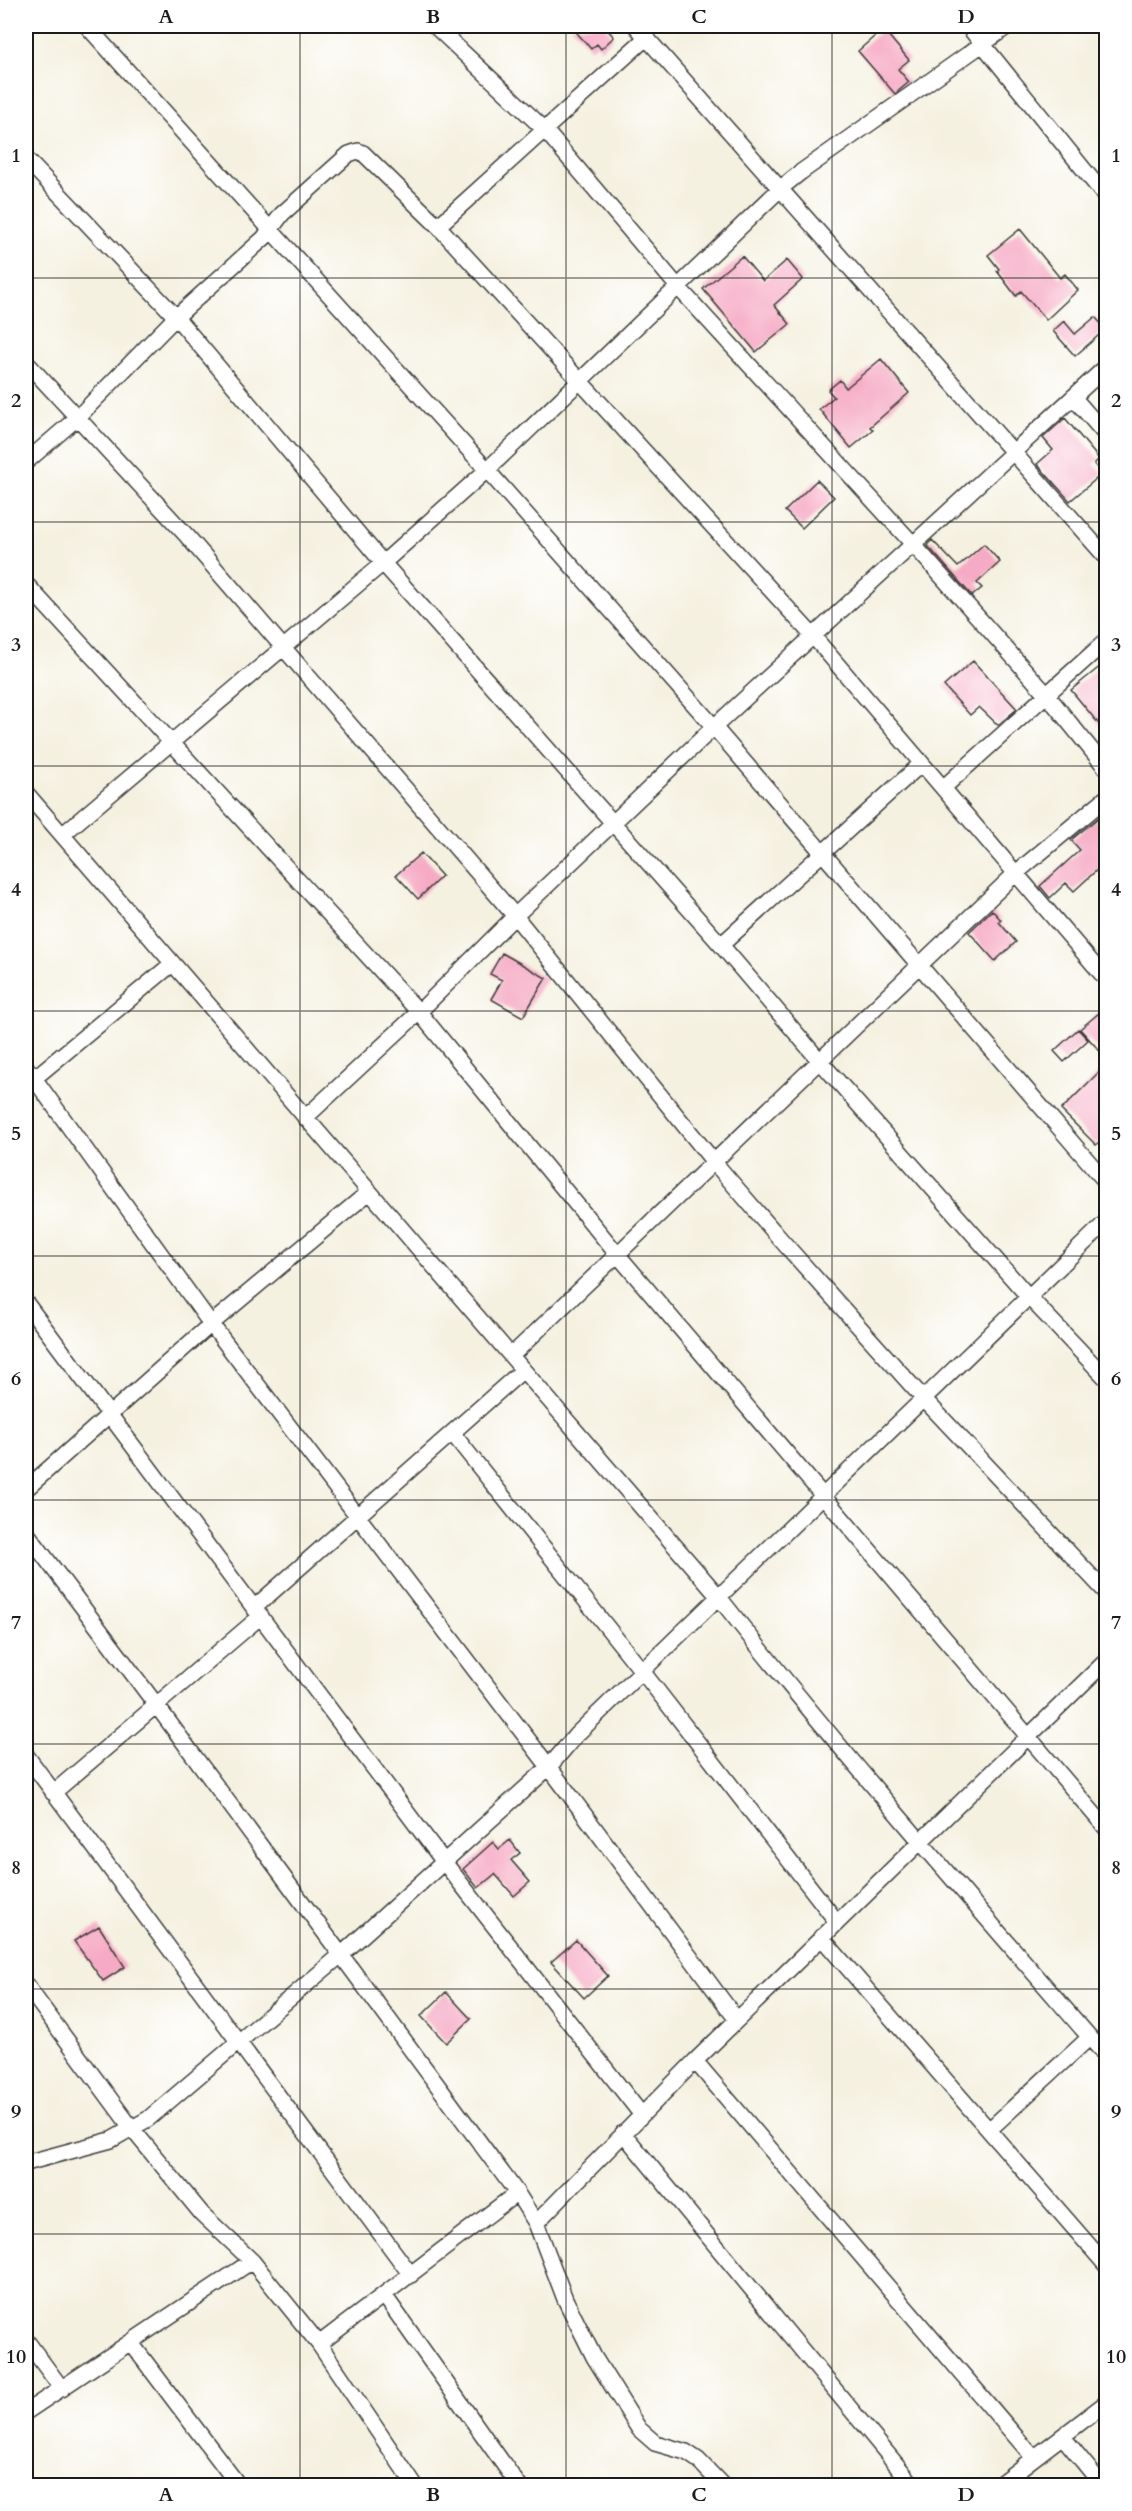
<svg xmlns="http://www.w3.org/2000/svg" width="1132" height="2511" font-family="Cardo,serif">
<rect width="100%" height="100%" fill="#fff"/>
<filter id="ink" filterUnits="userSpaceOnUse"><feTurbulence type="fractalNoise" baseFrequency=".0167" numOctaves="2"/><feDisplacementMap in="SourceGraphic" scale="12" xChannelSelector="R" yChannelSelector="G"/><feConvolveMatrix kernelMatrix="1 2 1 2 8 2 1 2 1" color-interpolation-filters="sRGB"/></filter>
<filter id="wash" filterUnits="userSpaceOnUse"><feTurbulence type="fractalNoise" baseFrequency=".008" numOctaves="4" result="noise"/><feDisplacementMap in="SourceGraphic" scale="24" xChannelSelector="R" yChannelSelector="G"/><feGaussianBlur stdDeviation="1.35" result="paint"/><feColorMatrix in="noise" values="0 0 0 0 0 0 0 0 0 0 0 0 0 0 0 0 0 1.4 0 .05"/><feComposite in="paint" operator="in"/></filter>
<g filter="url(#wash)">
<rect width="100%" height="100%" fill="#f5f1e1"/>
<g id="blocks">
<!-- building -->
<path fill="#f6aac5" d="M571,26H604L614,37L601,49L597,44L591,49Z
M883,29L909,60L898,69L909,82L895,94L858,51Z
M1020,229L1060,278L1065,274L1078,290L1046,320L1021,291L1016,296L997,271L999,269L988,255Z
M742,256L763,281L787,260L803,279L774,305L790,324L756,352L703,289Z
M1095,317L1106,329L1075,356L1053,331L1064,321L1075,334Z
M881,359L909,393L870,427L873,430L851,448L819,409L834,397L828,390L840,380L846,388Z
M1065,418L1099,459L1094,464L1102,474L1070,501L1037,464L1053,450L1043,438Z
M817,480L834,497L802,528L785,511Z
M932,540L958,567L984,544L1000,562L977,583L982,588L972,596L927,545Z
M973,661L1017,709L998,725L979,707L970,715L944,686Z
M1107,661V734L1071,690Z
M1098,818L1105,825L1099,831L1107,839V877L1098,869L1074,891L1066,883L1050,898L1040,886L1080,850L1071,840Z
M421,853L442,876L418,899L396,875Z
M992,910L1001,920L999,922L1016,942L995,961L969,932Z
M502,953L546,978L523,1017L491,999L502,980L490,974Z
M1099,1013L1107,1022V1059L1080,1029Z
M1078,1029L1088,1040L1064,1062L1054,1051Z
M1107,1064V1134L1096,1145L1061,1110Z
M510,1840L520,1853L511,1860L530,1882L514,1896L495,1874L478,1888L463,1869L493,1842L499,1849Z
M99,1926L125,1967L103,1981L74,1941Z
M576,1940L608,1976L584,1998L551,1962Z
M446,1992L471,2019L446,2043L421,2016Z"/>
</g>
</g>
<g filter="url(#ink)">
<use href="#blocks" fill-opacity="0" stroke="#3d3c3a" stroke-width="1.5"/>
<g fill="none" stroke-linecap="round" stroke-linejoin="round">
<defs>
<path id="minor" d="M87,26L487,470L714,727L1106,1182
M435,26L544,129L678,287L912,543L1047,695L1106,768
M636,26L1106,557
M968,26L1106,197
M26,159L176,317L383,563L721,945L819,1060L1028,1296L1106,1378
M438,226L647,37
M26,362L187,536L515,916L714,1162L782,1241L923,1398L1106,1592
M1073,397L1106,435
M26,462L77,418L176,317L264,238L282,214L349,154L358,151L363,153L438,226L813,636L1106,979
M26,584L419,1012L617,1254L1106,1828
M943,788L1106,641
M26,793L718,1596C842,1754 975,1905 1106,2056
M62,835L383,563L487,470L781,188L801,172L1008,26
M721,945L921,764
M26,1067L211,1324L549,1767L737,2020
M26,1085L172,964
M305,1118L419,1012L515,916L714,727L1106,367
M26,1303L444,1862L641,2114
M511,1356L1016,873L1106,798
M453,1434L642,1671L837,1922
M26,1489L211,1324L369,1192
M26,1532L157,1706L517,2193L536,2223L565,2299L594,2357L639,2429L655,2443L686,2452L698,2460L723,2486
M255,1607L523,1370
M26,1755L411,2275
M53,1793L261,1616
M821,1937L1106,2265
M26,1985L133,2130L202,2214L252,2261L319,2344L415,2486
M695,2061L1034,2458
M989,2130L1090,2037
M623,2133L914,2486
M26,2163L111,2140L148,2119L342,1954L549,1767L576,1735L1106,1222
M536,2223L695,2061L1106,1661
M384,2295L519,2486
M26,2340L62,2389
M131,2343L239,2486
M319,2344L517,2193
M26,2412L252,2261
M1063,2437L1103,2486
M997,2486L1106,2403"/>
</defs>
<!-- minor casing -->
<use href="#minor" stroke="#3d3c3a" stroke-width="18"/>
<!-- minor -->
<use href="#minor" stroke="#fff" stroke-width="15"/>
</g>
</g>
<!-- grid -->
<path fill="none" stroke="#1c1c1c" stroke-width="1.5" stroke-opacity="0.55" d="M300,26V2486M566,26V2486M832,26V2486M26,278H1106M26,522H1106M26,766H1106M26,1011H1106M26,1256H1106M26,1500H1106M26,1744H1106M26,1989H1106M26,2234H1106"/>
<!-- margin -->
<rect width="1132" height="2511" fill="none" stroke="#fff" stroke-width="66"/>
<rect x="33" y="33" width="1066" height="2445" fill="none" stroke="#1c1c1c" stroke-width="2"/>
<g font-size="20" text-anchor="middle" font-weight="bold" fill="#1c1c1c">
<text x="166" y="23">A</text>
<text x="433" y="23">B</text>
<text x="699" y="23">C</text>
<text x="966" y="23">D</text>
<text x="16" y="162">1</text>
<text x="1116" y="162">1</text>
<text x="16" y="407">2</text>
<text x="1116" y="407">2</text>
<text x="16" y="651">3</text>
<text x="1116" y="651">3</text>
<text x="16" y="896">4</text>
<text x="1116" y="896">4</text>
<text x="16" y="1140">5</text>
<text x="1116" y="1140">5</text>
<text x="16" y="1385">6</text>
<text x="1116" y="1385">6</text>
<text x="16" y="1629">7</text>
<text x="1116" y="1629">7</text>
<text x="16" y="1874">8</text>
<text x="1116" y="1874">8</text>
<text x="16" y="2118">9</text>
<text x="1116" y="2118">9</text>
<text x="16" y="2363">10</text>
<text x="1116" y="2363">10</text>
<text x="166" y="2501">A</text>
<text x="433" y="2501">B</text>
<text x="699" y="2501">C</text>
<text x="966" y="2501">D</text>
</g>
</svg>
